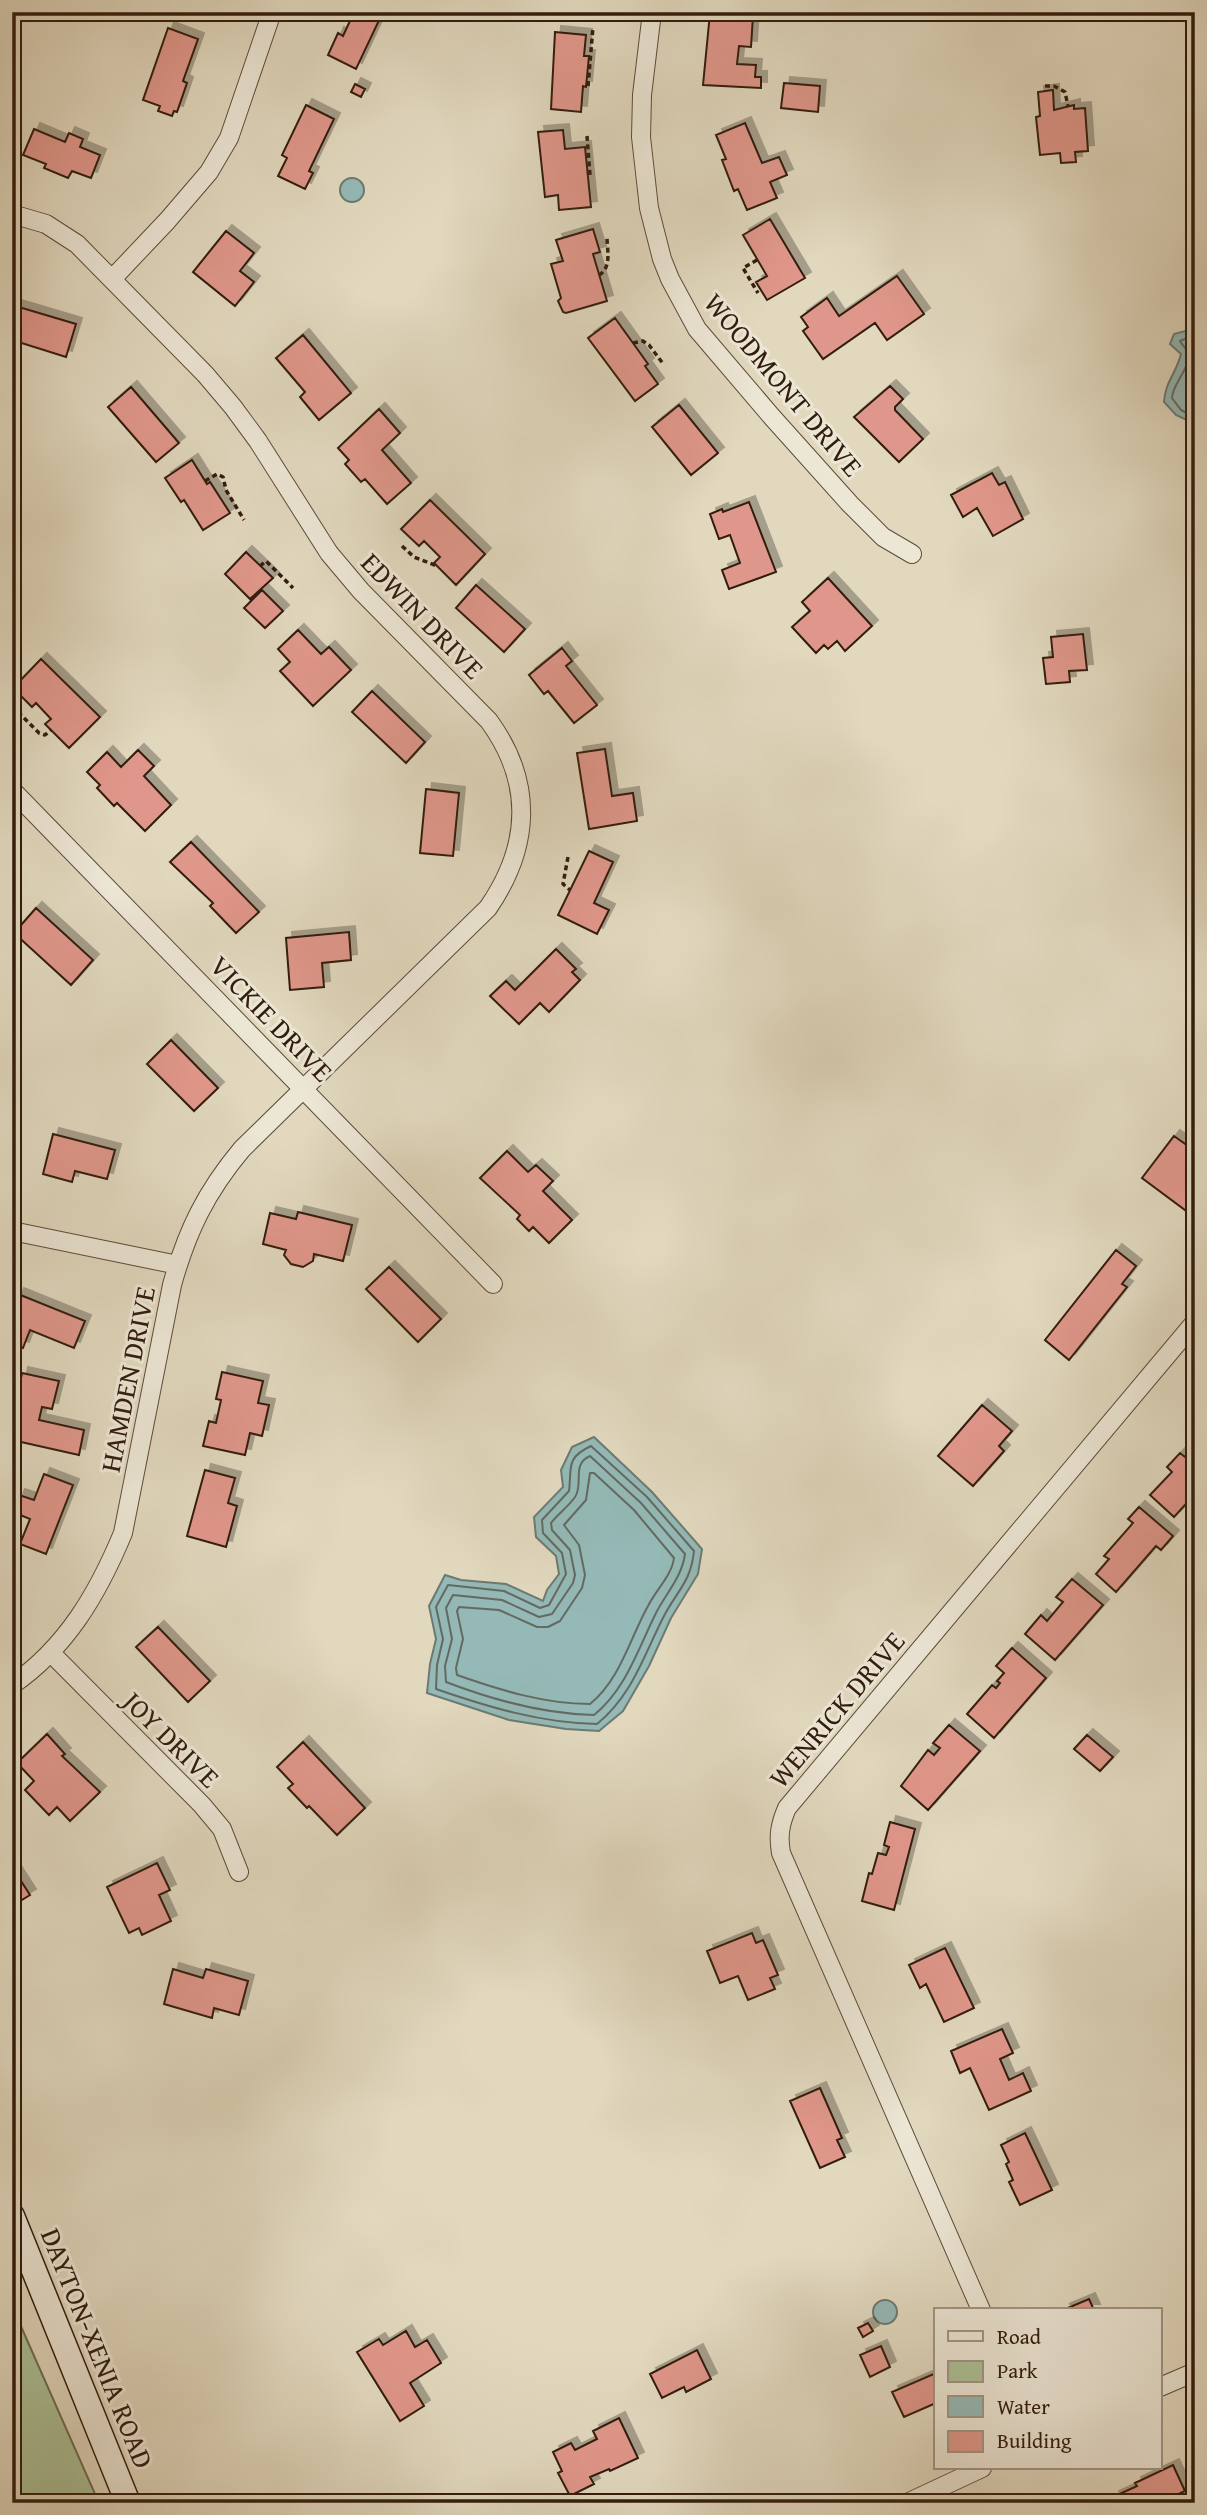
<svg xmlns="http://www.w3.org/2000/svg" width="1207" height="2515" font-family="'Gentium Book Plus',serif">
<defs>
<filter id="shadow"><feDropShadow dx="6" dy="-6" stdDeviation="0" flood-color="#0004"/></filter>
</defs>
<rect width="100%" height="100%" fill="#e1d8be"/>
<filter id="stains"><feTurbulence type="fractalNoise" baseFrequency=".00286" numOctaves="4"/><feColorMatrix values="0 0 0 0 .2 0 0 0 0 .09 0 0 0 0 .02 0 0 0 .5 -.17"/></filter>
<radialGradient id="worn" r=".72"><stop offset=".6" stop-color="#630" stop-opacity="0"/><stop offset="1" stop-color="#630" stop-opacity=".3"/></radialGradient>
<!-- green -->
<path fill="#acc096" stroke="#6f6e52" stroke-width="2" d="M12,2306L99,2503H12Z"/>
<!-- water -->
<path fill="#94b9b6" stroke="#6d7a72" stroke-width="2" d="M340 190a12 12 0 1 1 24 0a12 12 0 1 1-24 0Z
M1189,330L1195,333V424L1176,415L1164,402C1165,382 1176,374 1181,354L1170,344L1174,334Z
M594,1437L652,1492L702,1549L698,1574L671,1618L649,1666L623,1711L599,1731L566,1729L509,1720L427,1693L430,1664L436,1639L429,1606L445,1575L461,1580L506,1584L543,1601L547,1590L559,1574L556,1556L536,1537L534,1517L563,1487L561,1470L572,1447Z
M873 2312a12 12 0 1 1 24 0a12 12 0 1 1-24 0Z"/>
<g fill="none" stroke-linecap="round" stroke-linejoin="round">
<!-- shore -->
<path stroke="#636a62" stroke-width="2" d="M1195,338H1187L1180,341C1182,345 1185,347 1186,350C1194,366 1172,383 1172,398L1181,410L1195,417
M591,1446L647,1497L694,1551C691,1581 678,1590 665,1614C644,1654 633,1695 597,1724C541,1723 488,1707 436,1689L437,1665L443,1639L436,1607L448,1585L504,1591L540,1608L549,1605L566,1574L562,1553L543,1533L542,1520L569,1491C572,1468 565,1458 591,1446Z
M590,1456L641,1503L685,1554C682,1577 666,1593 656,1613C638,1649 626,1689 594,1715C542,1714 493,1700 446,1682L445,1666L452,1639L446,1608L453,1595L502,1600L539,1617L552,1614L573,1583L575,1575L570,1550L552,1530L551,1523C558,1514 568,1507 575,1497C584,1484 571,1464 590,1456Z
M590,1473H594L634,1510L674,1558C672,1575 656,1590 648,1606C630,1638 620,1680 590,1704C544,1704 500,1690 457,1675L456,1668L463,1639L457,1611L459,1607L499,1610L537,1627H548L560,1621L582,1588L585,1575L579,1545L564,1525L586,1500Z"/>
</g>
<!-- building -->
<path fill="#e0978b" stroke="#321c0d" stroke-width="2" filter="url(#shadow)" d="M354,12H383L356,69L328,55L338,33L343,36Z
M710,13L753,16L751,47L739,46L737,64L756,65L755,77H761V88L703,85Z
M168,28L198,39L183,81L187,83L177,112L174,111L172,116L158,111L160,106L143,100Z
M555,32L586,35L584,56H589L586,87L583,86L581,112L551,109Z
M784,83L820,86L818,112L781,108Z
M355,84L365,89L361,97L351,92Z
M1053,90L1054,110L1074,105V109L1085,108L1088,151L1075,152L1076,162L1061,163L1060,153L1040,155L1036,117L1040,116L1038,92Z
M306,105L334,119L309,171L313,173L305,189L278,176L287,158L282,155Z
M745,123L762,163L779,157L787,175L770,182L777,198L747,210L738,189L734,191L722,160L726,159L716,135Z
M34,129L65,142L69,133L83,139L80,147L100,155L91,178L72,171L68,178L44,168L46,164L23,155Z
M563,130L565,149L585,147L591,207L559,210L558,195L545,197L538,132Z
M770,219L805,278L767,300L756,282L767,276L743,235Z
M593,229L600,252L593,254L607,301L566,313L563,312L558,301L561,298L551,264L563,261L556,240Z
M226,231L254,253L240,271L254,282L235,306L193,272Z
M897,276L924,314L887,340L875,323L823,359L803,331L808,327L801,317L827,298L839,316Z
M12,305L76,324L66,357L12,340Z
M615,318L648,364L645,366L658,384L635,401L588,338Z
M303,335L351,393L319,420L300,397L305,392L276,358Z
M890,386L903,399L895,407V410L923,439L899,462L854,417Z
M131,387L179,443L156,462L108,407Z
M679,405L718,453L691,475L652,427Z
M379,409L400,433L382,450L411,483L387,504L365,479L361,482L345,464L349,460L338,448Z
M192,460L207,484L210,482L230,513L203,530L184,500L181,502L165,478Z
M992,473L999,485L1005,482L1023,519L993,536L977,508L963,517L951,495Z
M430,500L485,554L456,585L434,563L440,557L424,541L419,546L401,529Z
M749,502L776,572L729,589L722,570L740,563L730,535L719,539L710,514L722,509L723,512Z
M246,552L273,578L250,599L225,574Z
M828,578L872,626L845,651L837,641L828,649L824,645L816,653L792,627L810,611L802,602Z
M476,585L525,629L504,652L456,608Z
M262,590L283,611L265,628L244,608Z
M298,630L321,654L329,647L351,670L313,706L280,671L290,662L278,649Z
M1083,634L1087,670L1069,671L1070,682L1046,684L1043,658L1053,657L1051,637Z
M562,648L572,661L566,666L597,705L574,723L548,691L544,694L529,675Z
M41,659L100,717L69,748L45,724L51,719L36,703L32,707L13,688Z
M372,691L425,742L406,763L352,712Z
M605,749L612,796L633,793L637,821L589,829L577,753Z
M138,750L154,766L144,776L171,805L145,831L117,803L114,806L97,788L100,785L87,772L107,752L121,767Z
M426,789L459,793L453,856L420,853Z
M191,842L259,912L236,933L210,906L213,903L170,862Z
M589,851L613,862L594,903L609,910L597,934L558,915Z
M36,908L93,960L71,985L14,933Z
M349,932L351,960L322,963L324,987L290,990L286,938Z
M556,949L576,969L572,972L580,980L549,1012L540,1003L519,1024L490,996L506,981L515,990Z
M171,1040L218,1088L194,1111L147,1064Z
M53,1134L115,1150L107,1179L75,1171L72,1182L43,1174Z
M1174,1136L1195,1151V1204L1189,1213L1142,1178Z
M507,1151L528,1172L536,1165L553,1181L543,1191L572,1220L549,1243L533,1227L529,1231L517,1219L520,1215L480,1178Z
M298,1212L352,1225L343,1261L314,1254L313,1261L303,1267L291,1264L284,1255L286,1250L263,1244L270,1213L296,1219Z
M1116,1250L1136,1266L1122,1284L1127,1287L1069,1360L1045,1340Z
M389,1267L441,1319L418,1342L366,1289Z
M18,1294L85,1321L74,1348L30,1330L23,1348L12,1344V1308Z
M222,1372L263,1381L258,1403L269,1405L262,1436L250,1433L245,1455L203,1446L209,1421L216,1423L221,1400L216,1399Z
M22,1373L59,1381L52,1409L42,1407L39,1420L84,1430L79,1455L12,1440L15,1425H12V1402L16,1403Z
M982,1405L1012,1431L999,1446L1004,1451L973,1486L938,1456Z
M1195,1446V1494L1174,1517L1150,1495L1172,1472L1167,1467L1180,1453L1185,1457Z
M205,1470L235,1478L228,1503L237,1506L226,1547L187,1536Z
M44,1474L73,1485L46,1554L20,1544L30,1519L13,1512L19,1495L34,1500Z
M1139,1507L1173,1536L1161,1550L1156,1546L1116,1592L1096,1574L1109,1559L1104,1556L1133,1523L1128,1519Z
M1072,1579L1103,1605L1055,1660L1025,1634L1041,1615L1047,1621L1063,1602L1056,1597Z
M158,1627L210,1681L188,1702L136,1647Z
M1012,1648L1046,1678L994,1738L967,1714L992,1685L996,1688L1000,1683L997,1681L1004,1673L996,1666Z
M949,1725L980,1751L928,1810L901,1786L928,1750L934,1755L940,1748L933,1743Z
M47,1734L65,1754L62,1756L100,1792L70,1821L57,1807L49,1815L25,1790L34,1781L17,1763Z
M1087,1735L1113,1757L1100,1771L1074,1749Z
M303,1742L365,1808L337,1835L309,1806L307,1808L288,1788L293,1784L277,1767Z
M890,1822L915,1829L894,1910L862,1901L869,1873L872,1874L878,1853L886,1855L889,1847L884,1845Z
M157,1863L170,1890L159,1895L171,1921L142,1935L139,1928L129,1933L107,1887Z
M14,1870L30,1895L12,1906V1871Z
M752,1933L756,1943L763,1940L778,1975L770,1978L775,1989L748,2000L738,1976L720,1983L707,1951Z
M945,1948L974,2008L944,2022L926,1984L920,1988L909,1965Z
M173,1969L203,1978L206,1969L248,1981L239,2015L214,2008L212,2018L164,2004Z
M1002,2029L1013,2053L1000,2059L1009,2080L1023,2073L1031,2091L989,2110L970,2068L960,2073L951,2051Z
M820,2088L842,2138L837,2140L845,2157L820,2168L790,2101Z
M1025,2133L1052,2190L1020,2205L1009,2182L1013,2180L1006,2164L1009,2162L1001,2145Z
M1089,2299L1094,2310H1063Z
M868,2323L873,2331L863,2337L858,2328Z
M406,2331L415,2347L427,2340L441,2363L410,2383L424,2406L400,2421L357,2352L379,2339L383,2345Z
M881,2346L890,2367L870,2377L860,2355Z
M697,2350L711,2379L686,2392L684,2387L662,2398L650,2374Z
M936,2373V2403L904,2417L892,2392Z
M619,2418L638,2458L610,2471L609,2469L590,2477L594,2484L570,2496L558,2473L562,2471L553,2452L571,2443L575,2450L597,2439L593,2431Z
M1173,2465L1185,2491L1159,2503H1115L1113,2497L1137,2486L1135,2483Z"/>
<g fill="none" stroke-linecap="round" stroke-linejoin="round">
<defs>
<path id="street" d="M652,12L642,95L641,137L649,208L662,259L670,279L697,329L772,417L850,504L883,537L912,554
M12,214L46,224L77,244L205,374L233,407L258,441L329,553L361,591L489,721C534,783 530,847 488,908L242,1149C206,1192 187,1231 172,1285L123,1533C98,1593 67,1647 12,1685
M112,279L167,221L209,172L229,138L272,12
M12,790L493,1284
M12,1231L178,1265
M51,1653L202,1805L222,1829L239,1872
M981,2310L781,1853C778,1836 780,1824 787,1808C922,1645 1060,1485 1195,1322
M1160,2387L1195,2372
M907,2503L982,2468"/>
<path id="secondary" d="M12,2216L128,2503"/>
</defs>
<!-- street casing -->
<use href="#street" stroke="#5e4b39" stroke-width="20"/>
<!-- secondary casing -->
<use href="#secondary" stroke="#321c0d" stroke-width="27"/>
<!-- path -->
<path stroke="#321c0d" stroke-width="3.5" stroke-dasharray="5 3.5" stroke-linecap="butt" d="M588,86L593,27
M1045,86H1054L1065,92L1068,106
M587,136L590,175L588,176
M757,260L743,268L758,293
M599,275C612,268 607,249 607,237
M633,343L643,341L649,345L664,365
M205,481L217,474L223,477L226,490L244,520
M402,546L414,557L437,566
M260,566L266,561L293,588
M12,706L39,733L45,735L51,730
M568,857L563,884L570,890"/>
<!-- street -->
<use href="#street" stroke="#ece6d5" stroke-width="18"/>
<!-- secondary -->
<use href="#secondary" stroke="#ece6d5" stroke-width="24"/>
</g>
<g text-anchor="middle" dominant-baseline="central" stroke-width="6" stroke-linejoin="round" paint-order="stroke">
<!-- street labels -->
<g font-size="28" fill="#321c0d" stroke="#ece6d5">
<text transform="translate(784 384) rotate(50)">WOODMONT DRIVE</text>
<text transform="translate(423 615) rotate(46)">EDWIN DRIVE</text>
<text transform="translate(272 1018) rotate(46)">VICKIE DRIVE</text>
<text transform="translate(127 1379) rotate(-79)">HAMDEN DRIVE</text>
<text transform="translate(836 1709) rotate(-50)">WENRICK DRIVE</text>
<text transform="translate(172 1739) rotate(45)">JOY DRIVE</text>
<text transform="translate(98 2348) rotate(68)">DAYTON-XENIA ROAD</text>
</g>
</g>
<!-- margin -->
<rect width="1207" height="2515" fill="none" stroke="#e1d8be" stroke-width="42"/>
<rect x="14" y="14" width="1179" height="2487" fill="none" stroke="#321c0d" stroke-width="3.5"/>
<rect x="21" y="21" width="1165" height="2473" fill="none" stroke="#321c0d" stroke-width="2"/>
<!-- legend -->
<rect x="934" y="2308" width="228" height="161" fill="#ece6d5" stroke="#a29585" stroke-width="2"/>
<rect x="948" y="2331" width="35" height="10" fill="#ece6d5" stroke="#a29585" stroke-width="2"/>
<text x="997" y="2344" font-size="21" fill="#321c0d">Road</text>
<rect x="948" y="2361" width="35" height="21" fill="#acc096" stroke="#a29585" stroke-width="2"/>
<text x="997" y="2378" font-size="21" fill="#321c0d">Park</text>
<rect x="948" y="2396" width="35" height="21" fill="#94b9b6" stroke="#a29585" stroke-width="2"/>
<text x="997" y="2414" font-size="21" fill="#321c0d">Water</text>
<rect x="948" y="2431" width="35" height="21" fill="#e0978b" stroke="#a29585" stroke-width="2"/>
<text x="997" y="2448" font-size="21" fill="#321c0d">Building</text>
<rect width="100%" height="100%" filter="url(#stains)"/>
<rect width="100%" height="100%" fill="url(#worn)"/>
</svg>
